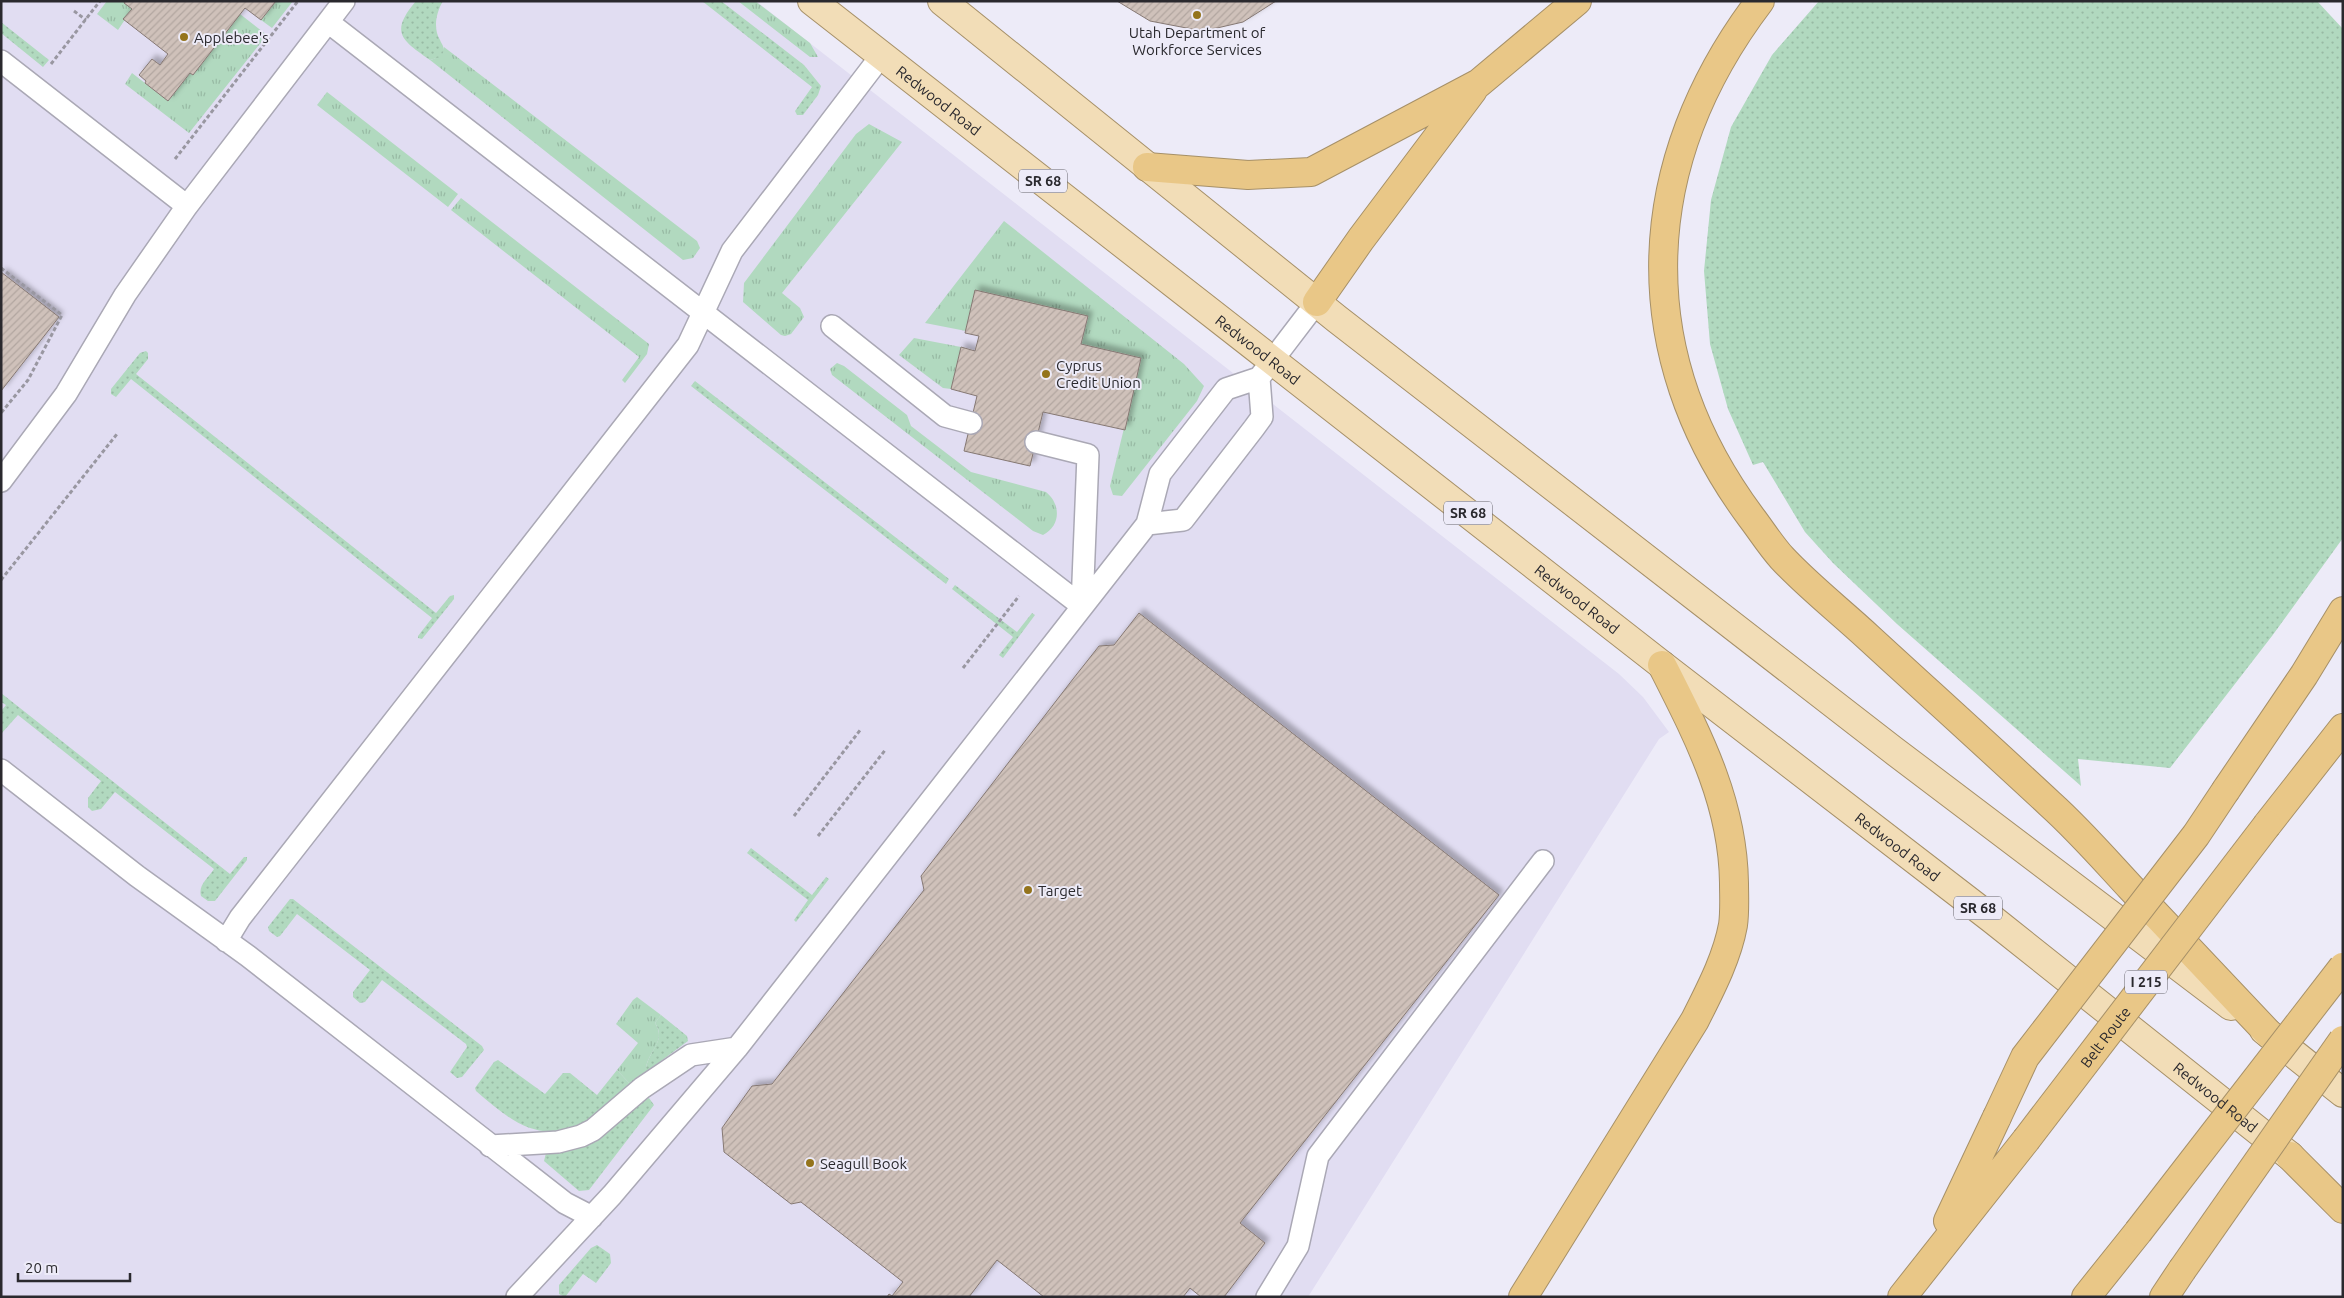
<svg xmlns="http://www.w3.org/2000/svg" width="2344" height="1298" font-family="Ubuntu,sans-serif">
<defs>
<pattern id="grass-tufts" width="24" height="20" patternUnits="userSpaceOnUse" patternTransform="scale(1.25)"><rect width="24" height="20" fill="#b1d9bf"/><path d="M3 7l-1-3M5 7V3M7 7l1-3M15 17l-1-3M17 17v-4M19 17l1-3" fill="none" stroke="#98baa4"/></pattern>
<pattern id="garden-dots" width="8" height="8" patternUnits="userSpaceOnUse" patternTransform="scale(1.25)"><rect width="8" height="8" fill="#b1d9bf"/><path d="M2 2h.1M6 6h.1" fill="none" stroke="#98baa4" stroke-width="1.8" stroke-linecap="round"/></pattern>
<pattern id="building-hatch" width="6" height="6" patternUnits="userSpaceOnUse" patternTransform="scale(1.25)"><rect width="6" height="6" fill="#cfc1ba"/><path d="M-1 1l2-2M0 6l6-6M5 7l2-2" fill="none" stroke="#b2a6a0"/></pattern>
<filter id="shadow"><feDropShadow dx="4.5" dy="-4.5" stdDeviation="2.5" flood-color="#0004"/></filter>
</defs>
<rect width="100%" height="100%" fill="#edebf8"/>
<!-- built -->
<path fill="#e1ddf2" d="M1,1H756L1619,674L1643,697L1669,732L1659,739L1308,1297H1Z"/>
<!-- grass -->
<path fill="url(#grass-tufts)" d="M107,1H125L124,3L132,9L118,30L97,14Z
M276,1H293L272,28L261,20Z
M738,1H755L810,43L818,57H810Z
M240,14L267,35L189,133L125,84L132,73L168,101L190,73L193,75Z
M444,47L697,241L700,248L693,258L683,260L430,60C437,58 444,55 444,47Z
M327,92L458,194L448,207L317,105Z
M869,124L902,142L782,293L800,308L804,317L791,334L785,336L781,335L743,302L744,283L856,134Z
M461,198L649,344L647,354L625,383L622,380L639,357L451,210Z
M1004,221L1184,364L1204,386L1197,401L1122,496L1113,495L1110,486L1141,358L1081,344L1088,317L966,331L925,323Z
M914,338L961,347L951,389L943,388L899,355Z
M837,363L844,366L907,415L911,426L971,472L1046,492C1061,504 1061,526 1043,535L1033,531L832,375L830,369Z
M637,997L661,1015L655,1023C668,1043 645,1052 646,1072L630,1084L617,1070L638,1043L616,1024L633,1000Z"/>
<!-- garden -->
<path fill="url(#garden-dots)" d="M416,1H443C436,13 433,28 440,40C442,45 444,46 444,51L440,57L430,60C402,40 389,33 416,1Z
M702,1H721L804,65L821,86L818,95L803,115H797L795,111L812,87Z
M1819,1H2317L2343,29V538L2272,636L2170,768L2078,759L2081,786L1897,624L1833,563L1805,532L1763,462L1753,465L1728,409L1710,344L1704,271L1711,200L1731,127L1772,55Z
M1,22L49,60L43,67L1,33Z
M146,351L148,353V359L136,374L436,613L450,596L454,595V599L422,639L418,638V636L432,618L131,379L116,397L111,394V389L140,353Z
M695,381L949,579L946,584L691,386Z
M955,585L1017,632L1032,613L1035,615L1003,658L999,655L1013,637L952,589Z
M1,693L230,874L244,857H247V860L215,901H208L201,896C198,885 208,878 214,869L115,792L101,809L92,811L88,807V798L101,781L18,715L1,734V711L6,705L1,702Z
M751,848L812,895L826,877L829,879L796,922L794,920L808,900L747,853Z
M290,899H293L482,1046L484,1050L462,1077L457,1078L450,1072L467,1047L466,1044L382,980L365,1002L360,1003L353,997V992L370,970L297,914L280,936L277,937L269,931L268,927Z
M661,1015L687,1036L688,1041L646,1072C645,1053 668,1042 655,1023Z
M498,1060L545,1094L563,1073H570L597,1095L617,1070L630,1084L586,1122C539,1146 511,1121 476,1091L475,1088L494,1062Z
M649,1098L654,1105L589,1190L579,1191L544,1161L546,1153C599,1149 605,1132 642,1101Z
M597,1245L610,1254L611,1263L596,1283L583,1274L565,1297L559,1294V1285L591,1248Z"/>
<!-- building -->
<path fill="url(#building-hatch)" stroke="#857873" filter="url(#shadow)" d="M125,1H276L261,20L245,8L193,75L190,73L168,101L145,83L146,81L139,75L152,59L160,65L168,54L123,19L132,9L124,3Z
M1117,1H1276L1243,22L1217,28L1197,30L1150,21Z
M1,272L59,317L1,391Z
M975,290L1088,316L1081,344L1141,358L1125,430L1043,412L1030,466L964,451L977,396L951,389L961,347L975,351L979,336L965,333Z
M1139,613L1499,895L1240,1223L1265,1243L1224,1297H1201L1190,1288L1183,1297H1044L997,1260L969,1297H887L889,1294L892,1296L903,1282L801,1202L791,1204L724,1152L722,1128L752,1086L772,1084L924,890L921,876L1073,679L1099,646L1114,645Z"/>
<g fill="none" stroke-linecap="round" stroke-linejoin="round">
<defs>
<path id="service" d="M328,22L1082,606
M1,61L187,206
M832,326L945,416L971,423
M1036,442L1088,455L1082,606
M1,481L66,394L125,295L187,206L344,1
M1147,524L1183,520L1254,428L1262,417L1259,378
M1,770L137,876L248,956L565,1203L592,1217
M226,941L240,918L688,345L732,251L881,56
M490,1146L558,1142L581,1136L593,1130L642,1088L691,1055L737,1048
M517,1297L612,1195L737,1048L1147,524L1160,474L1226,389L1259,378L1317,302
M1267,1297L1298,1246L1318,1156L1543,861"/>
<g id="primary">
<path id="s1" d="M812,1L1662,665L1992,919L2290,1156"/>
<path d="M942,1L1337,319L1893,750L2231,1006"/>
<path d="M2264,1030L2343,1093"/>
</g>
<path id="motorway" d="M1760,1C1637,163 1628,351 1751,517C1761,530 1771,546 1782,558C1808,586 1840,611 1868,637C1929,693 1990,748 2050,804C2079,830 2105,860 2131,888C2177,937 2223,986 2269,1034
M1147,167L1248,175L1311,172L1479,83L1577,1
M1317,302L1361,239L1473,90
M2226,790L2304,675L2343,611
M2267,825L2343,728
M2290,1156L2343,1209
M1948,1221L1997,1117
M1523,1297L1695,1020C1710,990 1727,958 1733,925C1735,911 1734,896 1734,883C1733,802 1698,736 1662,665
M1902,1297L2026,1140
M2086,1297L2138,1232
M2164,1297L2182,1270"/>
</defs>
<!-- service casing -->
<use href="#service" stroke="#aaa8b5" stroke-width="24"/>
<!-- primary casing -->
<use href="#primary" stroke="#a69068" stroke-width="30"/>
<!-- motorway casing -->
<use href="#motorway" stroke="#a69068" stroke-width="30"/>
<!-- path -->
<path stroke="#9997a1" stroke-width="3" stroke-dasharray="4 2.5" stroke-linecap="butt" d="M74,11L86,20
M51,64L100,1
M175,159L298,1
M1,268L62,315L28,380L1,413
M1,580L117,434
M963,668L1019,596
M794,816L861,729
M818,836L886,749"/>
<!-- service -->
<use href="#service" stroke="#fff" stroke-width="21"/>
<!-- primary -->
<use href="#primary" stroke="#f2ddb7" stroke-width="28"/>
<!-- motorway -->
<use href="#motorway" stroke="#e9c787" stroke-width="28"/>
<defs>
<g id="motorway-bridge">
<path d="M1997,1117L2025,1057L2196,835L2226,790"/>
<path id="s2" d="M2026,1140L2267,825"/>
<path d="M2138,1232L2343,967"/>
<path d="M2182,1270L2343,1040"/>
</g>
</defs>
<!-- motorway-bridge casing -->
<use href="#motorway-bridge" stroke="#a69068" stroke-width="30" stroke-linecap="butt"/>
<!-- motorway-bridge -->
<use href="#motorway-bridge" stroke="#e9c787" stroke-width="28"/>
</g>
<!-- markers -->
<g fill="#94741c" stroke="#edebf8" stroke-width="2">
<circle cx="1197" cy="15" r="5"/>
<circle cx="184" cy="37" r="5"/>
<circle cx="1046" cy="374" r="5"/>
<circle cx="1028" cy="890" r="5"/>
<circle cx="810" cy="1163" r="5"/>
</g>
<g text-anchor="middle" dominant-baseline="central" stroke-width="4" stroke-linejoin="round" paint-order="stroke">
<!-- shield labels -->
<g fill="#edebf8" stroke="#64636b" stroke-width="1">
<rect x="1019" y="169.5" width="48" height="23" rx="4"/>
<rect x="1444" y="501.5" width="48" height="23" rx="4"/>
<rect x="1954" y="896.5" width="48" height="23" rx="4"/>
<rect x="2125" y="970.5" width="42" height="23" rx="4"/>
</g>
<g font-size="14" font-weight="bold" fill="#2a292e">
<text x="1043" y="181">SR 68</text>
<text x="1468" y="513">SR 68</text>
<text x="1978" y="908">SR 68</text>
<text x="2146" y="982">I 215</text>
</g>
<!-- poi labels -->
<g font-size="15" fill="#2a292e" stroke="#edebf8" text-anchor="start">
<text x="1197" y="32" text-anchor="middle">Utah Department of<tspan x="1197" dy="17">Workforce Services</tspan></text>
<text x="194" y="37">Applebee's</text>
<text x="1056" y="365">Cyprus<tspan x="1056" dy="17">Credit Union</tspan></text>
<text x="1038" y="890">Target</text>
<text x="820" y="1163">Seagull Book</text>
</g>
<!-- street labels -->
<g font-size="15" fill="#2a292e" stroke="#edebf8">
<text stroke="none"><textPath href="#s1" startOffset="161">Redwood Road</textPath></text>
<text stroke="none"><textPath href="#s1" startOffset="566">Redwood Road</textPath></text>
<text stroke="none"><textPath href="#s1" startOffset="971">Redwood Road</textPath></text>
<text stroke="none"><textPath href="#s1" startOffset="1376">Redwood Road</textPath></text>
<text stroke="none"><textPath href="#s2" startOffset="130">Belt Route</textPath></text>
<text stroke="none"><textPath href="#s1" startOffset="1781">Redwood Road</textPath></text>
</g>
</g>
<!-- border -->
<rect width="2344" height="1298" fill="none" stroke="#2a292e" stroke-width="5"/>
<!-- scale -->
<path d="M18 1273v8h112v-8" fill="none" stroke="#2a292e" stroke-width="2.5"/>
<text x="25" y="1273" font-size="15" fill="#2a292e" stroke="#edebf8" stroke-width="4" paint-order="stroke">20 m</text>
</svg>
